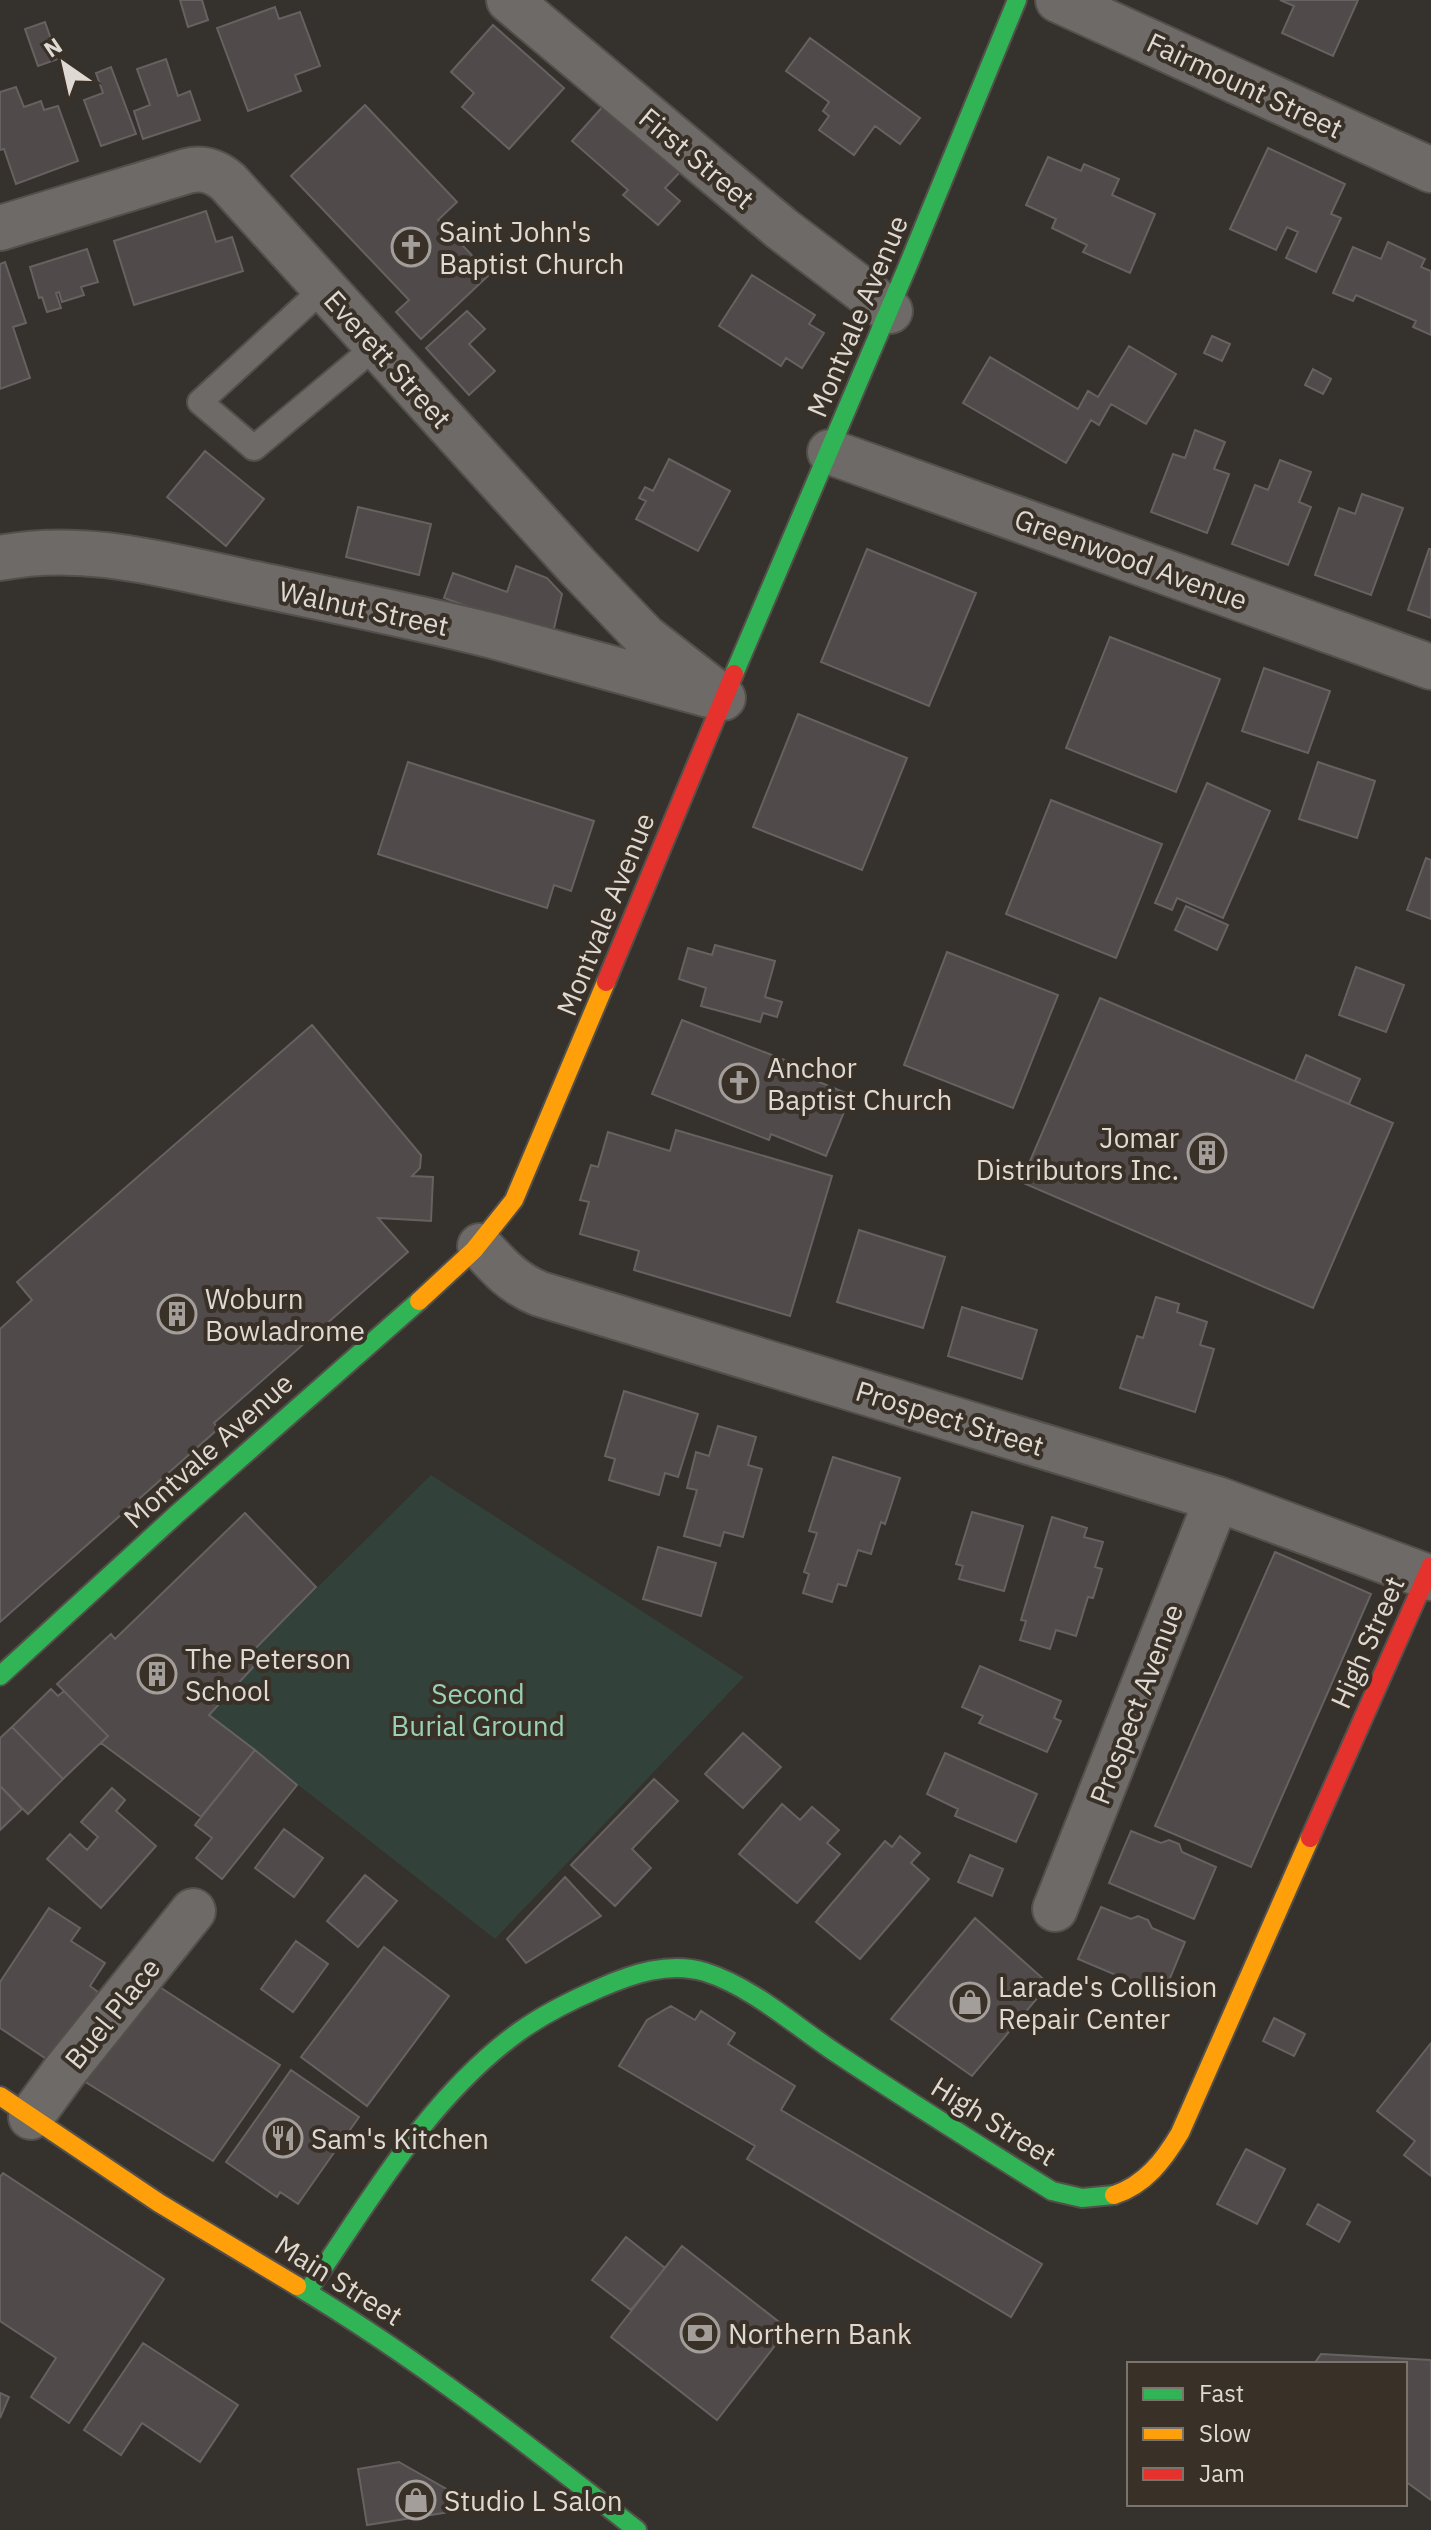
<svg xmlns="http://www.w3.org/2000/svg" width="1431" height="2530" font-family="'IBM Plex Sans',sans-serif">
<rect width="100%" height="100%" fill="#35312c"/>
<!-- green -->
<path fill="#324139" d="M431,1475L744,1677L495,1939L209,1715L256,1664L249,1655Z"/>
<!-- building -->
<path fill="#504a4b" stroke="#666261" stroke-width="2" d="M180,0H202L208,20L188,27Z
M1280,0H1358L1333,56L1282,33L1294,6Z
M275,7L279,19L300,12L320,66L295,75L301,91L248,111L217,28Z
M45,22L58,59L38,66L25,29Z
M493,25L564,88L509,149L462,107L474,93L451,72Z
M810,38L920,118L900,144L875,126L854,155L819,130L829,116L823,111L829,102L786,71Z
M166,59L178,96L190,91L200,120L143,139L134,111L150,105L137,69Z
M111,67L136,134L101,146L84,100L103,93L96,73Z
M16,87L24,107L41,101L44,110L58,106L78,161L16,184L4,149L0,150V92Z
M605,104L681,171L665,188L680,201L658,225L623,195L628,190L572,141Z
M365,105L457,202L438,220L490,274L421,339L396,312L409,300L291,176Z
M1268,148L1345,184L1331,214L1341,218L1316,272L1286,258L1298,232L1287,227L1276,250L1230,229Z
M1048,157L1081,171L1084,164L1119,179L1112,195L1155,214L1130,273L1083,252L1087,245L1052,228L1056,219L1026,205Z
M206,211L216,242L232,237L243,271L134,305L114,241Z
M1388,242L1425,259L1421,267L1431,271V335L1413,327L1416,321L1356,295L1353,301L1333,293L1353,247L1381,259Z
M87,249L98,282L81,287L84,295L62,302L59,292L56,293L61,308L47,312L42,297L39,298L30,267Z
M5,262L26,323L13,327L30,378L0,389V264Z
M752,275L815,315L809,324L824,333L802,368L786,358L781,366L719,326Z
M467,311L485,329L469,344L495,371L469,395L426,348Z
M1212,336L1230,344L1222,361L1204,353Z
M1129,346L1176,374L1146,424L1111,404L1099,425L1091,420L1066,463L963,403L990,357L1078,409L1088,391L1098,397Z
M1313,369L1331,379L1323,394L1305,385Z
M1195,430L1225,442L1214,469L1229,474L1207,533L1151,512L1173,454L1185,458Z
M205,451L264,499L226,546L167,497Z
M669,459L730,491L698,551L636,519L646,501L639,498L645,487L653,491Z
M1280,460L1311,472L1299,502L1311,507L1288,565L1232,544L1255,485L1268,490Z
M1362,494L1403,508L1371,595L1315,575L1339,508L1355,514Z
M358,507L431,524L419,575L346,557Z
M867,549L976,593L929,706L821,662Z
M1429,549H1431V618L1408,610Z
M516,566L547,578L562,594L552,637L444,598L453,573L507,592Z
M1110,637L1220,679L1176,792L1066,748Z
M1264,668L1330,691L1308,753L1242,731Z
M798,714L907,758L862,870L753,827Z
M408,762L594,821L571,891L554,885L547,908L378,854Z
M1318,762L1375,781L1357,838L1299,819Z
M1207,783L1270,811L1223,918L1177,898L1172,910L1155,903Z
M1051,800L1162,844L1116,958L1006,914Z
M1426,858L1431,860V919L1407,910Z
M1186,906L1228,925L1217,950L1175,930Z
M715,945L775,961L765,997L782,1002L777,1017L763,1013L760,1022L701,1006L706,988L679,979L688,948L712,955Z
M947,952L1058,995L1013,1108L904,1065Z
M1356,967L1404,985L1386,1032L1339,1015Z
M1100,998L1393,1123L1313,1308L1021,1182Z
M682,1020L800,1066L797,1073L851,1095L826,1156L771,1134L769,1140L652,1094Z
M312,1025L421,1155L420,1168L412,1176L433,1177L431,1221L378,1218L408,1252L214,1423L218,1429L0,1622V1329L32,1300L17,1282Z
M1306,1055L1360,1079L1349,1104L1295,1081Z
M676,1130L832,1176L790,1316L634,1270L639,1251L580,1234L589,1202L580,1200L591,1165L598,1167L608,1132L670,1151Z
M859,1230L945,1257L923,1328L837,1302Z
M1156,1297L1179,1304L1177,1312L1207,1322L1200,1345L1214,1349L1195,1412L1120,1388L1137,1336L1143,1338Z
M962,1307L1037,1330L1022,1379L948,1356Z
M624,1391L698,1414L678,1477L665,1473L659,1495L609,1480L615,1459L605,1456Z
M718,1426L756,1437L748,1465L762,1469L743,1537L724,1532L720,1546L684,1536L697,1490L687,1488L696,1452L709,1456Z
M833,1457L900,1478L885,1524L881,1522L871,1554L858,1550L846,1586L838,1584L832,1602L803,1593L809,1574L804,1572L817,1533L809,1531Z
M972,1512L1023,1526L1004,1591L959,1579L963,1566L956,1564Z
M245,1513L316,1587L249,1655L256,1664L209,1715L255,1750L201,1817L101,1743L108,1736L57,1684L111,1634L115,1639Z
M1052,1517L1087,1528L1084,1537L1103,1542L1095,1567L1102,1569L1093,1598L1088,1597L1076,1636L1056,1630L1050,1649L1020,1640L1026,1621L1021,1620Z
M658,1547L716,1563L701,1616L643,1599Z
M1275,1552L1371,1594L1251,1867L1155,1826Z
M980,1666L1061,1701L1054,1718L1061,1721L1047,1752L979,1723L983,1716L962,1707Z
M51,1689L58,1696L64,1691L108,1736L63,1779L12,1727Z
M12,1727L63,1779L28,1814L0,1786V1738Z
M743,1733L781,1767L743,1808L705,1774Z
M255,1750L297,1785L222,1879L196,1858L212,1838L195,1825Z
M945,1753L1037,1794L1016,1842L955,1816L958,1809L927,1794Z
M654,1779L678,1801L632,1849L651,1868L615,1906L571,1865Z
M0,1786L22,1809L0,1830Z
M112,1788L125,1800L116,1811L156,1846L101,1908L47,1859L70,1834L87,1850L98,1837L81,1822Z
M782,1804L800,1820L812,1807L839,1830L827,1843L840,1854L797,1903L739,1854Z
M284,1829L323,1858L294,1897L255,1868Z
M1131,1831L1161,1843L1169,1840L1179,1844L1182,1852L1216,1867L1194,1919L1109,1883Z
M900,1836L920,1853L911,1863L929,1879L860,1959L816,1922L885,1841L892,1847Z
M970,1855L1003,1869L992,1896L958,1882Z
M365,1875L397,1901L358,1947L327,1921Z
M565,1877L601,1916L526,1963L507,1939Z
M1101,1907L1131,1919L1138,1916L1148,1920L1152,1928L1185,1942L1163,1995L1078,1959Z
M49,1908L80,1928L71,1941L105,1963L90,1986L98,1992L51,2062L0,2028V1982Z
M975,1918L1049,1984L972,2076L891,2019Z
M296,1941L328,1964L293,2012L261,1989Z
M384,1947L449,1996L367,2106L301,2057Z
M155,1984L280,2065L213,2161L79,2078Z
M671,2006L695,2020L701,2011L735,2033L728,2044L795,2086L781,2110L1042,2264L1011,2317L747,2159L755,2146L619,2066L647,2020Z
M1274,2018L1305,2034L1294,2056L1263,2041Z
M1431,2043V2176L1404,2155L1415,2141L1377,2111Z
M291,2070L359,2117L298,2204L280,2192L277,2197L226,2162Z
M1246,2149L1285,2169L1257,2224L1217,2204Z
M3,2173L164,2279L69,2423L31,2397L56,2358L0,2321V2177Z
M1318,2204L1350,2222L1339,2242L1307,2224Z
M626,2237L665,2268L631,2310L592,2280Z
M682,2246L788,2329L717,2420L611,2337Z
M143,2343L238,2405L200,2462L142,2423L121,2455L84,2430Z
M1321,2354L1431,2360V2500L1405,2481V2364H1314Z
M0,2393L9,2397L0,2418Z
M399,2462L452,2492L463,2490L475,2508L367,2525L358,2469Z"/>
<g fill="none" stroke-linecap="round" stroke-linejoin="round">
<defs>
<path id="lane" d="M324,288L200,402L254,448L376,346"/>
<path id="street" d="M509,0L782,229L890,311
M1058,0L1431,170
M0,228L187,171C203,167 215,171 228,182L576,565L645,637L723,698
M830,452L1431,667
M0,558C85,541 168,566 251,583C332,600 413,616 493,636C565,655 637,676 709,695
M480,1246C498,1266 514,1284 540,1294L1217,1499L1431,1578
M1055,1909L1217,1499
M31,2117L64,2072L193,1911"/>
<path id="fast" d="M734,674L909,263L1017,0
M0,1676L177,1514L419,1301
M297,2286C417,2358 527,2444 637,2530
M307,2292C370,2201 428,2097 520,2031C544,2014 572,2000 600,1988C632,1974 669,1961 705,1972C752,1987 793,2024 833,2051C905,2099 978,2145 1052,2191L1082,2198L1114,2195"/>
<path id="slow" d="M419,1301L474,1250L514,1200L606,982
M0,2096L159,2203L297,2286
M1114,2195C1145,2185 1164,2160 1180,2133L1310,1838"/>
<path id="jam" d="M606,982L734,674
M1310,1838L1431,1566"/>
</defs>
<!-- lane casing -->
<use href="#lane" stroke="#534f4a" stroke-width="28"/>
<!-- street casing -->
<use href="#street" stroke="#534f4a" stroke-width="48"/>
<!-- fast casing -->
<use href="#fast" stroke="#534f4a" stroke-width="22"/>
<!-- slow casing -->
<use href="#slow" stroke="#534f4a" stroke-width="22"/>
<!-- jam casing -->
<use href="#jam" stroke="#534f4a" stroke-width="22"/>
<!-- lane -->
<use href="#lane" stroke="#6e6a67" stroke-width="24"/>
<!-- street -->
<use href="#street" stroke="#6e6a67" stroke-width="44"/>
<!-- fast -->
<use href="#fast" stroke="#30b455" stroke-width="18"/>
<!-- slow -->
<use href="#slow" stroke="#ff9f0a" stroke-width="18"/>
<!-- jam -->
<use href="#jam" stroke="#e5322d" stroke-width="18"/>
</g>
<!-- icons -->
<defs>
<symbol id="church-ring" viewBox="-11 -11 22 22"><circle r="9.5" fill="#393128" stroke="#a39e99" stroke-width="1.5"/><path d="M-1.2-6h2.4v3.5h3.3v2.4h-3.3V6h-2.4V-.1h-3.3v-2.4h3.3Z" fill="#a39e99"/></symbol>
<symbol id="building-ring" viewBox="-11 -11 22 22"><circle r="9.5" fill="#393128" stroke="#a39e99" stroke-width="1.5"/><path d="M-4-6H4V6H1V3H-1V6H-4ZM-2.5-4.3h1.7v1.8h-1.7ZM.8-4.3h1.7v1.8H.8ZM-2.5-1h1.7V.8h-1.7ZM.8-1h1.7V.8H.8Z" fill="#a39e99"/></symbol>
<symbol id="shop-ring" viewBox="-11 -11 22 22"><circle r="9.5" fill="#393128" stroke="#a39e99" stroke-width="1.5"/><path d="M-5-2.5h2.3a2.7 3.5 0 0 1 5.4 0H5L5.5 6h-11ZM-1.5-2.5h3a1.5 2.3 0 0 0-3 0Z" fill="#a39e99"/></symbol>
<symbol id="restaurant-ring" viewBox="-11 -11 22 22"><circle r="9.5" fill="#393128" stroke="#a39e99" stroke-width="1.5"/><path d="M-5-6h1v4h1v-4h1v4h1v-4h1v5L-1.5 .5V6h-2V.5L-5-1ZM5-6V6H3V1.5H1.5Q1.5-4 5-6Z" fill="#a39e99"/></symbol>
<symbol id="bank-ring" viewBox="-11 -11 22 22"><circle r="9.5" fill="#393128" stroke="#a39e99" stroke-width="1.5"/><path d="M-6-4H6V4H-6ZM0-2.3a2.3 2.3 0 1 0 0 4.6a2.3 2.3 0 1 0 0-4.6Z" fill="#a39e99"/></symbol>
</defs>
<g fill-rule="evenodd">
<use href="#church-ring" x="389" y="225" width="44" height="44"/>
<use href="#church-ring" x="717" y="1061" width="44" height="44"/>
<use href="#building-ring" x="1185" y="1131" width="44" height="44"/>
<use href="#building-ring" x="155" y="1292" width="44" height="44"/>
<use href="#building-ring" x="135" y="1652" width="44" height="44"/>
<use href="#shop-ring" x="948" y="1980" width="44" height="44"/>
<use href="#restaurant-ring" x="261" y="2116" width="44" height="44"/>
<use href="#bank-ring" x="678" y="2311" width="44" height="44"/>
<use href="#shop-ring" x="394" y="2478" width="44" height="44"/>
</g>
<g text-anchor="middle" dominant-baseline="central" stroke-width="8" stroke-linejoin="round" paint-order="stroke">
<!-- street labels -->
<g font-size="28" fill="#ded9d3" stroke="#393128">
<text transform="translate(1245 85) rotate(25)">Fairmount Street</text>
<text transform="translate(697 158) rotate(40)">First Street</text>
<text transform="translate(857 316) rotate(-67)">Montvale Avenue</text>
<text transform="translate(388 359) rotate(48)">Everett Street</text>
<text transform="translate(1131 559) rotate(20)">Greenwood Avenue</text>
<text transform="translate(364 608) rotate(12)">Walnut Street</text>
<text transform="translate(605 914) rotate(-68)">Montvale Avenue</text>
<text transform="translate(950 1418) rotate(17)">Prospect Street</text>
<text transform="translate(208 1450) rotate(-42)">Montvale Avenue</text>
<text transform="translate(1367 1642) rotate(-66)">High Street</text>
<text transform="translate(1136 1704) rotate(-69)">Prospect Avenue</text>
<text transform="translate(112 2013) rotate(-51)">Buel Place</text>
<text transform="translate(994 2121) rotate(32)">High Street</text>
<text transform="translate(339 2280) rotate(32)">Main Street</text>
</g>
<!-- poi labels -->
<g font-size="28" fill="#ded9d3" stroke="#393128" text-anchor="start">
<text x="439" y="231">Saint John's<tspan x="439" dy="32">Baptist Church</tspan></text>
<text x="767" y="1067">Anchor<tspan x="767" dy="32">Baptist Church</tspan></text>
<text x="1179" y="1137" text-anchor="end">Jomar<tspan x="1179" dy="32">Distributors Inc.</tspan></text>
<text x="205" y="1298">Woburn<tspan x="205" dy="32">Bowladrome</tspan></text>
<text x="185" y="1658">The Peterson<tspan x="185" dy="32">School</tspan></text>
<text x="998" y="1986">Larade's Collision<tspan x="998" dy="32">Repair Center</tspan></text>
<text x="311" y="2138">Sam's Kitchen</text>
<text x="728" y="2333">Northern Bank</text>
<text x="444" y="2500">Studio L Salon</text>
</g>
<!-- park labels -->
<g font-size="28" fill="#99d1b5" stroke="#393128">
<text x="478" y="1693">Second<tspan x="478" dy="32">Burial Ground</tspan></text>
</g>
</g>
<!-- legend -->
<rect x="1127" y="2362" width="280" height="144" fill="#393128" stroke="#7b746c" stroke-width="2"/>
<rect x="1143" y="2388" width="40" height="12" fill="#30b455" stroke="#7b746c" stroke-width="2"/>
<text x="1199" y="2402" font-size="24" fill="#ded9d3">Fast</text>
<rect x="1143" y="2428" width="40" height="12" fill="#ff9f0a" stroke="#7b746c" stroke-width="2"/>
<text x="1199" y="2442" font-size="24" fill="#ded9d3">Slow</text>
<rect x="1143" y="2468" width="40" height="12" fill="#e5322d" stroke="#7b746c" stroke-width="2"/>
<text x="1199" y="2482" font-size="24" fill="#ded9d3">Jam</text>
<!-- north arrow -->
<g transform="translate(64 64) rotate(326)" stroke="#393128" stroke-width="6" paint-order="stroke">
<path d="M0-6L14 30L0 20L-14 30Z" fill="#ded9d3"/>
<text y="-12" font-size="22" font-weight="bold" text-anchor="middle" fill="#ded9d3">N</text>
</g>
</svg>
